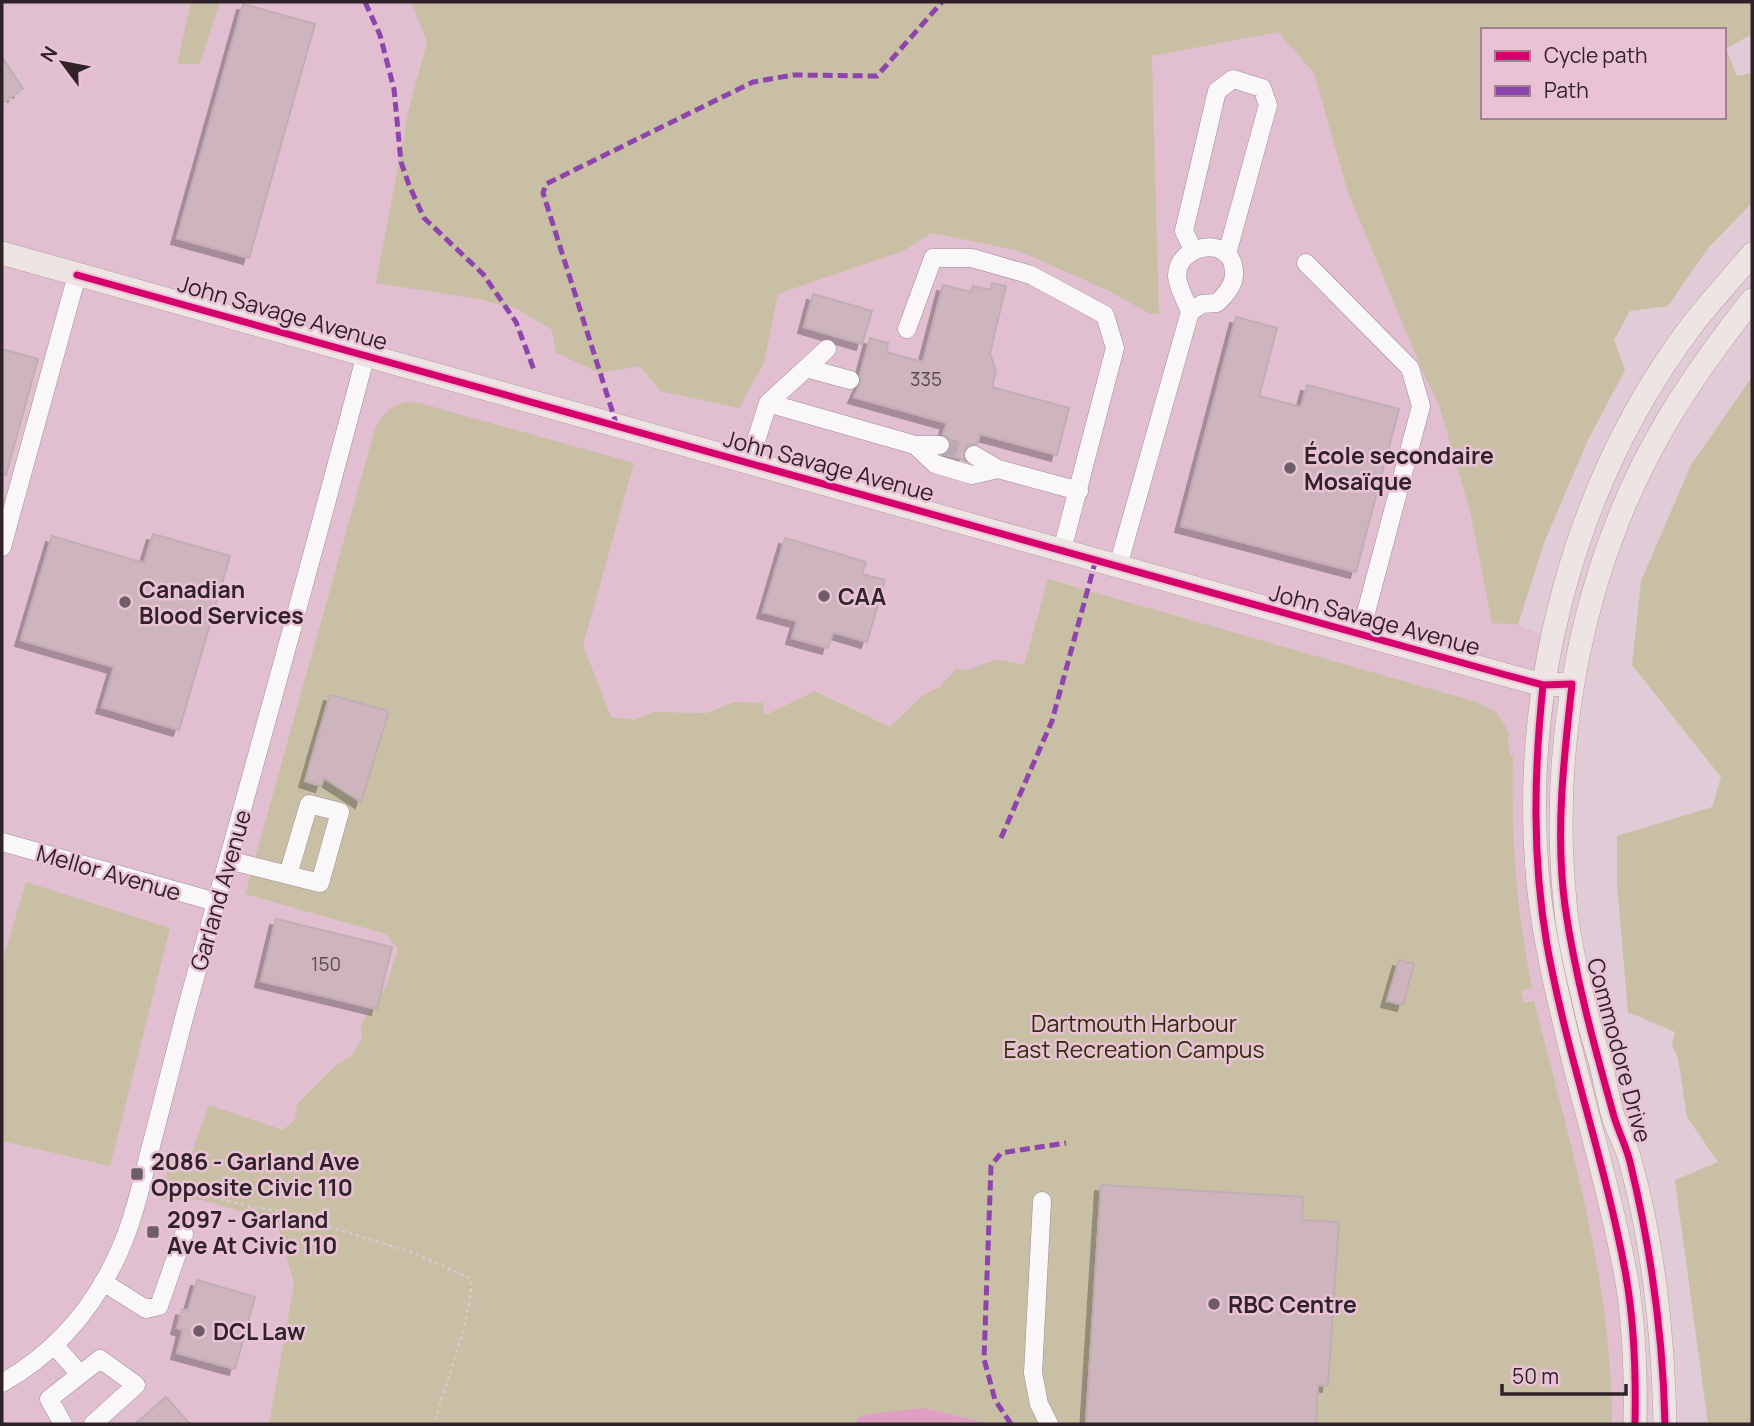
<svg xmlns="http://www.w3.org/2000/svg" width="1754" height="1426" font-family="Manrope,sans-serif">
<defs>
<filter id="shadow"><feDropShadow dx="-6" dy="6" stdDeviation="0" flood-color="#0004"/></filter>
</defs>
<rect width="100%" height="100%" fill="#e0cbd6"/>
<!-- built -->
<path fill="#e1bed0" d="M2,2H191L177,63L200,64L220,2H411L427,42L409,109L478,299L517,309L552,330L641,366L764,363L778,294L903,251L932,233L1019,251L1109,291L1150,314H1159L1152,56L1278,32L1314,73L1347,190L1424,375L1439,405L1470,511L1492,623L1518,625L1559,642L1545,838L1650,1383L1648,1424H1612L1609,1357L1587,1214L1534,1001L1524,1003L1521,991L1531,988L1521,929L1514,876L1512,819L1513,756L1510,755L1508,736H1511L1477,702L1049,579L1024,665L1008,660L923,695L890,727L816,691L768,714L654,712L598,732L379,420L245,894L386,934L406,959L362,1043L351,1056L334,1067L297,1104L294,1136L274,1182L173,1154L160,1198L202,1200L277,1221L294,1284L269,1424H2V1141L110,1166L26,882L2,962Z"/>
<!-- green -->
<path fill="#c9bfa4" fill-rule="evenodd" d="M191,2H220L200,64H177Z
M411,2H1752V34L1726,49L1737,76L1752,73V203L1708,248L1668,306L1630,311L1614,340L1625,370L1588,440L1544,543L1518,625L1492,623L1470,511L1439,405L1424,375L1347,190L1314,73L1278,32L1152,56L1159,314H1150L1109,291L1019,251L932,233L903,251L778,294L764,363L739,408L660,391L640,366L600,373L556,353L552,330L517,309L478,299L376,283L409,109L427,42ZM1483,30H1724V117H1483Z
M1752,377V1424H1708L1675,1180L1718,1162L1687,1117L1678,1058L1672,1046L1675,1032L1628,1012L1617,884V836L1712,807L1721,777L1632,665L1641,581L1691,465Z
M408,402L419,403L634,463L583,645L611,717L633,720L654,712L707,713L734,702L763,703L764,714H768L815,691L890,727L923,695L940,687L956,669C974,672 974,666 989,662C1001,658 1013,662 1024,665L1048,579L1477,702L1497,713L1511,736L1508,737L1510,755L1513,756C1511,839 1516,907 1532,988L1521,991L1524,1003L1534,1001C1569,1140 1612,1279 1612,1424H980L978,1421L862,1415L855,1424H269L294,1284L277,1222L202,1200L160,1199L172,1153L190,1158L209,1105L283,1130L295,1120L297,1104L334,1067L351,1056L362,1039L361,1024L386,987L398,949L386,934L245,894L375,429C382,413 392,405 408,402Z
M26,882L170,928L110,1166L2,1141V962Z"/>
<!-- water -->
<path fill="#df9fc2" d="M924,1408L978,1421L980,1424H855L861,1415Z"/>
<!-- building -->
<path fill="#ceb4bc" stroke="#c0aeb4" stroke-width="2" filter="url(#shadow)" d="M243,4L315,24L249,258L177,238Z
M2,57L23,89L2,104Z
M992,283L1006,286L990,353L996,371L992,387L1069,408L1057,455L980,434L977,444L969,445L965,449L964,460L946,455L951,446L949,439L943,434L947,423L854,397L861,382L860,375L870,338L888,343L886,352L923,362L943,285L971,292L973,286L991,290Z
M813,294L872,311L862,344L804,327Z
M1236,317L1277,328L1259,396L1301,407L1307,385L1399,409L1356,572L1181,526Z
M2,349L38,359L6,475H2Z
M153,534L230,556L179,730L102,707L114,667L21,640L52,536L144,563Z
M785,538L866,562L862,574L885,580L867,642L833,632L828,648L792,638L797,621L763,612Z
M330,695L389,711L361,802L324,778L321,786L305,781Z
M276,919L392,947L377,1009L261,981Z
M1399,960L1414,964L1403,1005L1387,1001Z
M1101,1185L1303,1197L1302,1220L1339,1222L1328,1386L1318,1385L1316,1424H1086Z
M197,1280L255,1297L235,1369L177,1353L183,1330L177,1328L182,1309L188,1311Z
M166,1397L190,1424H135Z"/>
<g fill="none" stroke-linecap="round" stroke-linejoin="round">
<!-- minor-tunnel -->
<path stroke="#bda9b3" stroke-width="18" stroke-dasharray="18 9" stroke-linecap="butt" d="M940,445L974,455"/>
<defs>
<path id="minor" d="M1193,250L1184,231L1217,91L1233,79L1262,88L1268,105L1227,254
M1306,263L1410,368L1421,406L1360,635
M907,329L933,258H972L1031,275L1105,315L1115,348L1062,550
M827,349L768,403L915,445L935,464L972,475L998,469L1079,491
M806,368L850,380
M915,445H940
M974,455L998,469
M749,463L768,403
M2,547L77,275
M1118,566L1190,312L1202,304L1217,303C1225,295 1233,287 1234,276C1236,246 1205,239 1185,257C1180,262 1177,269 1177,276C1178,288 1186,301 1190,312
M2,842L216,902
M228,860L320,883L340,812L309,804L288,875
M1042,1201L1033,1373L1039,1404L1049,1424
M103,1282L146,1309L159,1306L184,1234
M55,1346L79,1373
M2,1383C55,1353 94,1308 119,1252C134,1219 142,1181 151,1146C166,1090 179,1034 195,978C253,771 311,563 366,354
M63,1424L49,1399L100,1359L136,1385L93,1424"/>
<path id="major" d="M2,253L1506,675L1543,685L1572,684
M1635,1424C1636,1377 1634,1322 1626,1276C1611,1194 1586,1114 1567,1034C1555,984 1543,933 1538,882C1520,687 1574,482 1692,325C1711,301 1732,278 1752,254
M1665,1424C1663,1336 1654,1245 1630,1160C1626,1145 1618,1131 1613,1116C1608,1099 1605,1081 1601,1064C1595,1045 1589,1026 1585,1006C1577,972 1568,937 1565,902C1549,740 1583,562 1667,421C1692,379 1721,339 1752,300"/>
</defs>
<!-- minor casing -->
<use href="#minor" stroke="#9e8e97" stroke-width="19"/>
<!-- major casing -->
<use href="#major" stroke="#b59e9d" stroke-width="24"/>
<!-- path -->
<path stroke="#d1cbce" stroke-width="2.5" stroke-dasharray="3.5 3.5" stroke-linecap="butt" d="M2,51L27,88L2,106
M158,1192L214,1197L252,1207L279,1211L414,1253L470,1278C477,1303 442,1394 434,1424"/>
<!-- minor -->
<use href="#minor" stroke="#faf7f9" stroke-width="18"/>
<!-- major -->
<use href="#major" stroke="#eee4e3" stroke-width="23"/>
<!-- quiet -->
<path stroke="#8e44ad" stroke-width="5" stroke-dasharray="10 5" stroke-linecap="butt" d="M365,2L380,35L394,89L401,162L409,185L424,218L483,274L516,322L534,370
M617,426L543,193L546,184L753,82L793,75L877,76L942,2
M1001,838L1052,721L1096,559
M1011,1424L995,1400L984,1359L991,1166L1001,1153L1066,1143"/>
<defs>
<path id="cycleway" d="M77,275L1506,675L1543,685L1572,684C1564,757 1555,833 1565,906C1575,976 1594,1045 1613,1113C1617,1129 1626,1145 1630,1162C1651,1249 1663,1335 1665,1424
M1543,685C1534,772 1532,858 1547,945C1567,1056 1606,1164 1626,1276C1634,1322 1636,1377 1635,1424"/>
</defs>
<!-- cycleway casing -->
<use href="#cycleway" stroke="#e9c2d6" stroke-width="11"/>
<!-- cycleway -->
<use href="#cycleway" stroke="#d6006c" stroke-width="7"/>
</g>
<!-- markers -->
<g fill="#6e5d66" stroke="#e9c2d6" stroke-width="2.5">
<circle cx="1290" cy="468" r="7"/>
<circle cx="824" cy="596" r="7"/>
<circle cx="125" cy="602" r="7"/>
<rect x="130" y="1167" width="14" height="14" rx="3.5"/>
<rect x="146" y="1225" width="14" height="14" rx="3.5"/>
<circle cx="1214" cy="1304" r="7"/>
<circle cx="199" cy="1331" r="7"/>
</g>
<g text-anchor="middle" dominant-baseline="central" stroke-width="5" stroke-linejoin="round" paint-order="stroke">
<!-- number labels -->
<g font-size="19" fill="#5b4a51">
<text x="926" y="379">335</text>
<text x="326" y="964">150</text>
</g>
<!-- street labels -->
<g font-size="23" fill="#302229" stroke="#e9c2d6">
<text transform="translate(283 312) rotate(16)">John Savage Avenue</text>
<text transform="translate(829 465) rotate(15)">John Savage Avenue</text>
<text transform="translate(1375 619) rotate(15)">John Savage Avenue</text>
<text transform="translate(109 872) rotate(16)">Mellor Avenue</text>
<text transform="translate(220 890) rotate(-74)">Garland Avenue</text>
<text transform="translate(1620 1050) rotate(75)">Commodore Drive</text>
</g>
<!-- poi labels -->
<g font-size="23" font-weight="bold" fill="#302229" stroke="#e9c2d6" text-anchor="start">
<text x="1304" y="455">École secondaire<tspan x="1304" dy="26">Mosaïque</tspan></text>
<text x="139" y="589">Canadian<tspan x="139" dy="26">Blood Services</tspan></text>
<text x="838" y="596">CAA</text>
<text x="151" y="1161">2086 - Garland Ave<tspan x="151" dy="26">Opposite Civic 110</tspan></text>
<text x="167" y="1219">2097 - Garland<tspan x="167" dy="26">Ave At Civic 110</tspan></text>
<text x="1228" y="1304">RBC Centre</text>
<text x="213" y="1331">DCL Law</text>
</g>
<!-- park labels -->
<g font-size="23" fill="#2f2d05" stroke="#e9c2d6">
<text x="1134" y="1023">Dartmouth Harbour<tspan x="1134" dy="26">East Recreation Campus</tspan></text>
</g>
</g>
<!-- border -->
<rect width="1754" height="1426" fill="none" stroke="#302229" stroke-width="7"/>
<!-- legend -->
<rect x="1481" y="28" width="245" height="91" fill="#e9c2d6" stroke="#9f8291" stroke-width="2"/>
<rect x="1495" y="51" width="35" height="10" fill="#d6006c" stroke="#9f8291" stroke-width="2"/>
<text x="1544" y="63" font-size="21" fill="#302229">Cycle path</text>
<rect x="1495" y="86" width="35" height="10" fill="#8e44ad" stroke="#9f8291" stroke-width="2"/>
<text x="1544" y="98" font-size="21" fill="#302229">Path</text>
<!-- north arrow -->
<g transform="translate(63 63) rotate(302)" stroke="#e9c2d6" stroke-width="5" paint-order="stroke">
<path d="M0-5L12 26L0 18L-12 26Z" fill="#302229"/>
<text y="-10" font-size="19" font-weight="bold" text-anchor="middle" fill="#302229">N</text>
</g>
<!-- scale -->
<path d="M1502 1384v10h124v-10" fill="none" stroke="#302229" stroke-width="3.5"/>
<text x="1512" y="1384" font-size="21" fill="#302229" stroke="#e9c2d6" stroke-width="5" paint-order="stroke">50 m</text>
</svg>
